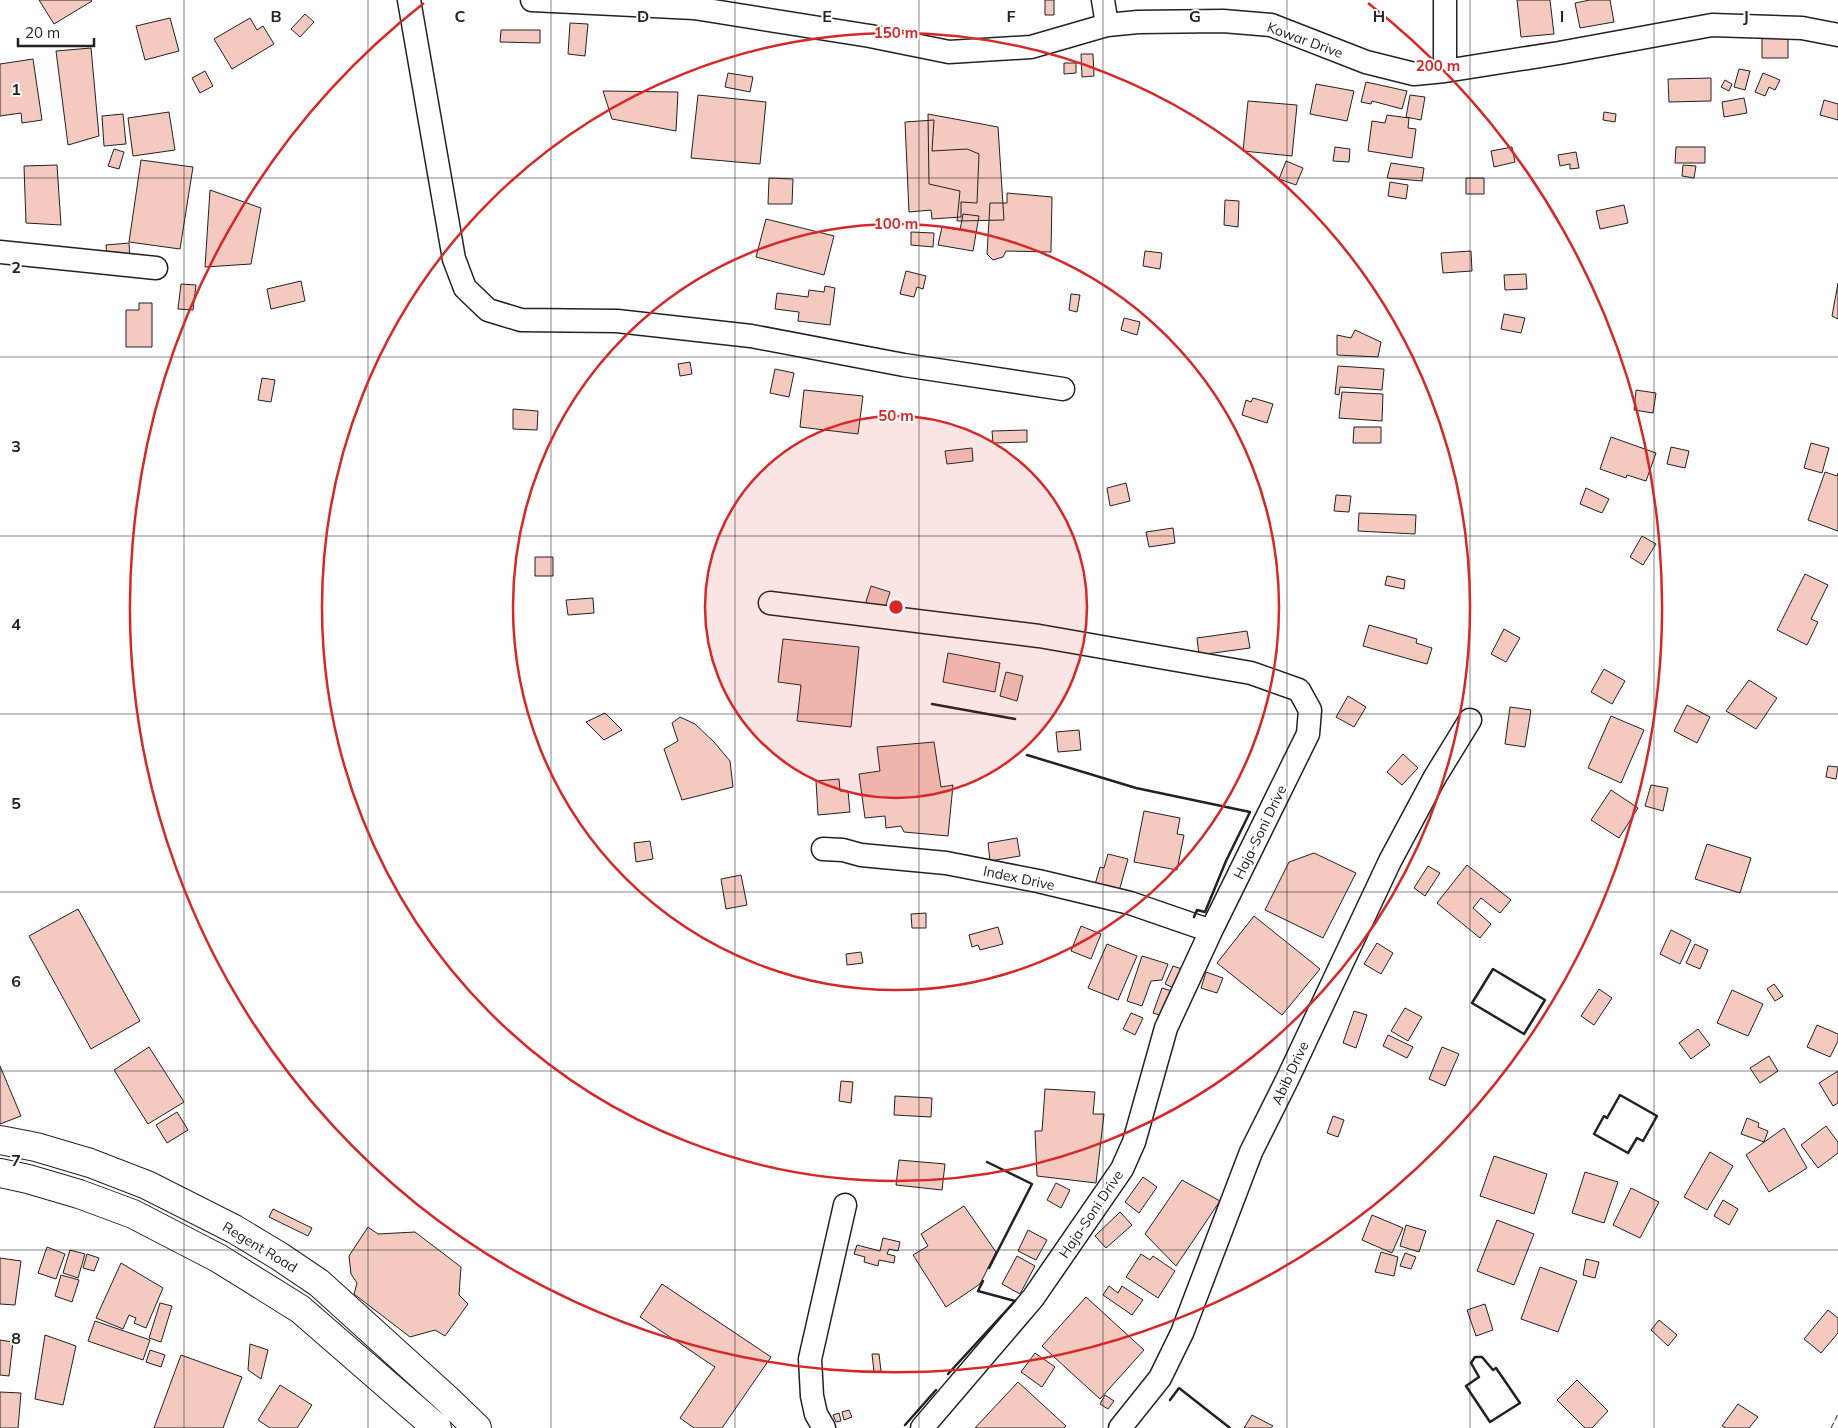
<svg xmlns="http://www.w3.org/2000/svg" width="1838" height="1428" font-family="Mulish,sans-serif">
<rect width="100%" height="100%" fill="#fff"/>
<!-- building -->
<path fill="#f3c9c0" stroke="#222" d="M39,0H91L92,1L54,24Z
M1045,0H1054V15H1045Z
M1517,0H1550L1554,34L1521,37Z
M1590,0H1610L1614,22L1580,28L1575,3Z
M305,14L314,22L300,37L291,29Z
M170,18L179,51L145,60L136,26Z
M250,18L257,30L263,26L274,44L232,69L214,39Z
M570,23L588,24L585,56L568,54Z
M501,30H540V43L500,42Z
M1762,37H1788V58H1762Z
M91,48L99,136L68,145L56,51Z
M1081,54H1093L1094,76L1082,77Z
M33,59L42,120L22,123L21,113L0,116V64Z
M1064,63H1076V73L1064,74Z
M1739,69L1750,71L1745,90L1734,87Z
M205,71L213,86L200,93L192,78Z
M728,73L753,77L750,92L725,87Z
M1763,73L1780,80L1775,90L1769,87L1765,96L1755,92Z
M1711,78V101L1669,102L1668,79Z
M1725,80L1732,84L1729,91L1721,87Z
M1366,82L1407,91L1402,109L1372,101L1371,104L1361,102Z
M1316,84L1354,91L1347,121L1310,114Z
M603,91L678,92L676,131L612,119Z
M698,95L766,102L760,164L691,158Z
M1410,95L1425,97L1421,120L1406,117Z
M1744,98L1747,113L1724,117L1722,102Z
M1824,100L1838,104V120L1820,115Z
M1248,101L1297,105L1292,156L1243,151Z
M169,112L175,150L133,156L128,118Z
M1604,112L1616,114L1615,122L1603,120Z
M123,114L126,144L104,146L102,116Z
M928,114L998,127L1004,220L957,221L960,191L929,184Z
M1387,115L1409,118L1408,128L1416,129L1412,158L1368,151L1372,121L1385,123Z
M934,120L932,151L967,149L979,154L977,203L961,202V217L932,219L931,210L909,212L905,122Z
M1335,147L1350,149L1349,162L1333,161Z
M1512,147L1515,162L1494,167L1491,151Z
M1676,147H1705V163H1675Z
M114,149L124,152L119,169L108,166Z
M1576,152L1579,168L1570,169V164L1560,166L1558,155Z
M141,160L193,167L180,249L129,242Z
M1286,161L1303,168L1296,185L1279,179Z
M1391,163L1424,168L1422,181L1387,178Z
M57,165L61,225L26,223L24,166Z
M1683,165L1696,166L1694,178L1682,176Z
M769,178L793,179L792,204H768Z
M1466,178H1484V194H1466Z
M1390,182L1408,185L1406,199L1388,196Z
M210,190L261,208L251,264L205,267Z
M1007,193L1052,197L1051,252L1006,251L1003,257L993,260L987,254L990,203H1007Z
M1225,200L1239,201L1238,227L1224,225Z
M1624,205L1628,223L1600,229L1596,211Z
M963,214L979,216L973,251L938,245L942,227L960,230Z
M766,219L834,236L824,275L756,257Z
M911,232L934,233L933,247L911,245Z
M129,243L130,259L107,260L106,245Z
M1145,251L1162,253L1160,269L1143,266Z
M1471,251L1472,271L1443,273L1441,253Z
M906,271L926,276L923,289L917,287L914,297L900,294Z
M1526,274L1527,289L1505,290L1504,275Z
M301,281L305,301L271,309L267,289Z
M1838,283V319L1832,316Z
M181,284L196,285L193,310L178,309Z
M825,286L835,288L830,325L798,321L799,312L775,309L777,293L808,297L809,290L824,292Z
M1071,294L1080,295L1077,312L1069,310Z
M139,303H152V347H126V310H139Z
M1504,314L1525,318L1521,333L1501,329Z
M1124,318L1140,322L1137,335L1121,330Z
M1355,330L1381,342L1378,357L1337,355V335L1351,338Z
M690,362L692,374L680,376L678,364Z
M1338,366L1384,369L1382,390L1340,387L1339,395L1335,394Z
M775,369L794,373L789,397L770,393Z
M262,378L275,380L271,402L258,400Z
M804,390L863,396L858,434L800,427Z
M1636,390L1656,393L1653,413L1634,410Z
M1342,392L1383,394L1382,421L1339,418Z
M1253,398L1273,404L1267,423L1242,415L1246,400L1251,402Z
M513,409L538,411L537,430L513,429Z
M1354,427H1381V443H1353Z
M1027,430V442L993,443L992,431Z
M1611,437L1656,453L1646,481L1627,475L1626,478L1600,469Z
M1811,443L1829,448L1822,473L1804,468Z
M1671,447L1689,451L1685,468L1667,464Z
M972,448L973,461L947,464L945,451Z
M1825,472L1837,476L1838,473V531L1808,520Z
M1126,483L1130,501L1110,506L1107,488Z
M1586,488L1609,499L1602,513L1580,504Z
M1336,495L1351,496L1349,512L1334,511Z
M1359,513L1416,515L1415,534L1358,531Z
M1173,528L1175,543L1149,547L1146,532Z
M1642,536L1656,544L1643,565L1630,557Z
M535,557H553V576H535Z
M1805,574L1828,585L1811,619L1818,622L1807,645L1777,630Z
M1387,576L1405,580L1404,589L1385,585Z
M871,586L890,592L883,614L864,608Z
M593,598L594,613L568,615L566,600Z
M1369,625L1417,639L1416,643L1432,648L1427,664L1363,646Z
M1504,629L1520,638L1506,662L1491,654Z
M1247,631L1250,648L1199,655L1197,638Z
M783,639L859,647L851,727L797,721L801,685L778,682Z
M948,653L1000,663L995,692L943,682Z
M1604,669L1625,681L1612,704L1591,692Z
M1006,672L1023,676L1017,701L1000,696Z
M1749,680L1777,698L1756,729L1726,711Z
M1348,696L1366,707L1354,727L1336,717Z
M1687,705L1710,717L1697,743L1674,731Z
M1510,707L1531,710L1525,747L1505,744Z
M605,713L622,730L604,740L586,722Z
M1611,716L1644,730L1621,783L1588,768Z
M680,717L695,724L714,742L730,761L733,787L682,800L664,749L678,741L672,723Z
M1079,730L1081,750L1058,752L1056,732Z
M934,742L941,787L953,785L948,836L904,832L901,826L886,828L885,816L865,818L859,774L880,771L877,747Z
M1403,754L1418,768L1402,785L1387,772Z
M1828,766L1838,767L1836,779L1826,777Z
M839,779L840,791H848L850,812L818,815L816,781Z
M1651,785L1668,788L1663,811L1645,806Z
M1611,790L1638,808L1619,838L1591,820Z
M1144,811L1180,818L1177,834L1184,835L1177,870L1134,862Z
M1017,838L1020,856L990,861L988,843Z
M650,841L653,859L636,862L634,843Z
M1707,844L1751,858L1740,893L1695,879Z
M1314,853L1356,873L1323,938L1265,910L1289,862Z
M1108,854L1128,859L1118,895L1094,888L1100,867L1104,868Z
M1467,865L1511,900L1500,913L1481,898L1473,908L1491,924L1480,938L1437,903Z
M1428,866L1440,873L1425,896L1414,888Z
M741,875L747,905L726,909L721,879Z
M78,909L140,1021L91,1049L29,936Z
M926,913V928H912L911,914Z
M1254,916L1320,969L1282,1015L1217,963Z
M1081,926L1101,934L1091,959L1071,951Z
M998,927L1003,944L980,950L978,945L972,947L969,935Z
M1671,930L1691,940L1680,964L1660,954Z
M1377,943L1393,953L1381,974L1364,964Z
M1107,944L1137,956L1118,1000L1088,988Z
M1695,944L1708,950L1700,969L1686,963Z
M861,952L863,963L847,965L846,954Z
M1142,956L1168,964L1162,980L1151,981L1142,1006L1127,1001Z
M1173,966L1182,969L1174,988L1165,984Z
M1206,972L1223,978L1217,993L1201,988Z
M1774,984L1783,996L1775,1001L1767,989Z
M1162,988L1175,992L1166,1017L1153,1013Z
M1599,989L1612,998L1594,1025L1581,1016Z
M1732,990L1763,1004L1748,1036L1717,1023Z
M1405,1008L1422,1017L1408,1041L1391,1031Z
M1354,1011L1367,1015L1356,1048L1343,1043Z
M1131,1013L1143,1018L1135,1035L1123,1029Z
M1817,1025L1838,1034V1041L1830,1057L1807,1047Z
M1698,1029L1710,1045L1691,1059L1679,1043Z
M1388,1035L1413,1047L1407,1058L1383,1046Z
M149,1047L184,1102L148,1124L114,1070Z
M1442,1047L1459,1054L1445,1086L1429,1079Z
M1769,1056L1778,1071L1760,1083L1750,1068Z
M0,1066L21,1116L0,1124Z
M1838,1071V1103L1833,1106L1819,1083Z
M841,1081L853,1082L851,1103L839,1101Z
M1045,1089L1095,1092L1093,1114H1104L1096,1183L1037,1176L1035,1131H1042Z
M895,1096L932,1098L931,1117L894,1115Z
M177,1112L188,1130L167,1143L156,1125Z
M1333,1116L1344,1120L1338,1137L1327,1133Z
M1747,1118L1759,1123L1758,1127L1768,1131L1764,1142L1741,1134Z
M1826,1126L1838,1142V1153L1818,1168L1801,1145Z
M1784,1128L1807,1168L1769,1192L1746,1155Z
M1710,1152L1733,1166L1707,1210L1684,1197Z
M1494,1156L1547,1174L1534,1214L1480,1196Z
M899,1160L945,1164L942,1190L896,1185Z
M1585,1172L1618,1182L1604,1223L1572,1213Z
M1143,1177L1157,1187L1139,1213L1125,1202Z
M1182,1180L1220,1201L1176,1266L1145,1234Z
M1056,1183L1070,1190L1061,1208L1047,1200Z
M1631,1188L1659,1202L1640,1238L1613,1225Z
M1723,1200L1738,1209L1729,1225L1714,1216Z
M964,1206L996,1252L980,1284L946,1307L913,1255L928,1246L921,1234Z
M273,1209L312,1228L308,1236L269,1217Z
M1120,1212L1132,1225L1106,1248L1095,1236Z
M1372,1215L1403,1228L1392,1253L1362,1240Z
M1497,1220L1534,1234L1514,1285L1477,1271Z
M1406,1225L1426,1231L1419,1252L1400,1246Z
M368,1227L378,1234L415,1232L461,1267L459,1295L468,1304L445,1336L435,1330L410,1337L354,1294L357,1283L351,1274L349,1256Z
M1028,1230L1047,1240L1036,1260L1018,1251Z
M883,1238L900,1242L898,1251L889,1249L887,1254L895,1256L894,1263L879,1260L878,1266L864,1262L865,1257L854,1254L857,1245L880,1251Z
M47,1247L65,1254L56,1279L38,1273Z
M70,1250L85,1254L78,1278L63,1273Z
M1381,1252L1398,1257L1394,1276L1375,1272Z
M1405,1253L1416,1257L1411,1269L1400,1266Z
M87,1254L99,1258L94,1271L83,1268Z
M1141,1254L1150,1260L1153,1256L1175,1271L1158,1298L1126,1277Z
M1017,1256L1035,1266L1020,1294L1002,1284Z
M0,1258L21,1261L15,1305L0,1304Z
M1586,1259L1599,1262L1595,1278L1583,1275Z
M121,1263L163,1288L146,1328L134,1323L136,1318L129,1315L123,1329L96,1318Z
M1540,1267L1577,1281L1558,1332L1521,1319Z
M61,1275L79,1280L72,1302L55,1296Z
M662,1284L771,1357L722,1428H694L680,1418L715,1367L640,1317Z
M1109,1286L1118,1293L1122,1286L1143,1300L1132,1315L1103,1295Z
M1086,1297L1144,1350L1100,1399L1042,1346Z
M160,1303L172,1306L161,1342L149,1338Z
M1485,1304L1493,1330L1476,1336L1467,1310Z
M1828,1310L1838,1318V1333L1821,1353L1804,1339Z
M1659,1320L1677,1335L1668,1346L1651,1330Z
M95,1321L150,1340L143,1360L88,1341Z
M45,1335L76,1346L63,1405L35,1399Z
M0,1340L13,1342L9,1376L0,1375Z
M250,1344L268,1350L261,1379L248,1370Z
M150,1350L165,1355L161,1367L146,1362Z
M1035,1353L1055,1367L1042,1387L1021,1372Z
M872,1354H879L881,1371L874,1372Z
M181,1355L242,1377L223,1428H154Z
M1577,1380L1608,1411L1592,1428H1585L1557,1400Z
M1018,1382L1066,1426L1064,1428H975Z
M280,1385L312,1405L297,1428H270L258,1420Z
M0,1392L21,1393L18,1428H0Z
M1105,1395L1114,1401L1108,1409L1100,1404Z
M1738,1404L1758,1417L1749,1428H1726L1722,1426Z
M849,1410L852,1417L844,1420L842,1412Z
M839,1413L841,1421L836,1422L833,1415Z
M1252,1415L1273,1426L1271,1428H1244Z"/>
<g fill="none" stroke-linecap="round" stroke-linejoin="round">
<defs>
<path id="street" d="M409,0L454,259L465,288L488,310L521,320L617,321L751,336L904,365L1063,389
M532,0L694,8L870,36L949,52L1031,47L1107,25L1138,22L1223,21L1271,25L1366,62L1414,74L1445,71L1559,53L1712,25L1802,28L1838,35
M1103,0L1107,25
M1445,71V0
M0,252L156,268
M770,603L1039,636L1251,673L1299,690L1310,710L1308,734L1211,931L1166,1028L1134,1142L1122,1169L1033,1298L922,1428
M823,849L843,850L861,855L946,863L1038,881L1130,903L1211,931
M824,1428L816,1414L812,1396L810,1359L845,1205
M1120,1428L1160,1378L1182,1333L1251,1152L1287,1080L1390,861L1435,777L1470,720"/>
<path id="primary" d="M0,1140L36,1147L90,1163L147,1185L234,1229L279,1256L319,1283L447,1399L477,1428
M0,1173L28,1179L79,1194L133,1214L218,1258L300,1309L437,1428"/>
</defs>
<!-- street casing -->
<use href="#street" stroke="#222" stroke-width="25"/>
<!-- primary casing -->
<use href="#primary" stroke="#222" stroke-width="30"/>
<!-- street -->
<use href="#street" stroke="#fff" stroke-width="22"/>
<!-- primary -->
<use href="#primary" stroke="#fff" stroke-width="28"/>
<!-- fence -->
<path stroke="#222" stroke-width="1" stroke-dasharray="6 2.5" stroke-linecap="butt" d="M1831,1428L1838,1414"/>
<!-- wall -->
<path stroke="#222" stroke-width="2.5" d="M932,704L1015,719
M1027,755L1136,788L1250,812L1226,861L1205,912L1197,910L1194,917
M1493,969L1545,1000L1524,1034L1472,1003Z
M1620,1095L1657,1116L1643,1141L1637,1138L1628,1153L1594,1134L1604,1116L1607,1118Z
M987,1162L1032,1184L989,1268
M1475,1357H1482L1493,1370L1496,1368L1520,1403L1490,1422L1466,1386L1479,1377L1471,1363Z
M948,1374L1015,1301L978,1291L983,1281
M1170,1400L1179,1388L1230,1428
M905,1425L936,1390"/>
</g>
<!-- grid -->
<path fill="none" stroke="#222" stroke-width="1" stroke-opacity="0.55" d="M184,0V1428M368,0V1428M551,0V1428M735,0V1428M919,0V1428M1103,0V1428M1287,0V1428M1470,0V1428M1654,0V1428M0,178H1838M0,357H1838M0,536H1838M0,714H1838M0,892H1838M0,1071H1838M0,1250H1838"/>
<!-- distance rings -->
<circle cx="896" cy="607" r="191" fill="#d62828" fill-opacity=".12"/>
<g fill="none" stroke="#d62828" stroke-width="2.5">
<circle cx="896" cy="607" r="191"/>
<circle cx="896" cy="607" r="383"/>
<circle cx="896" cy="607" r="574"/>
<path d="M1368 3A766 766 0 1 1 424 3"/>
</g>
<g text-anchor="middle" dominant-baseline="central" stroke-width="4" stroke-linejoin="round" paint-order="stroke">
<!-- street labels -->
<g font-size="14" fill="#222" stroke="#fff">
<text transform="translate(1305 40) rotate(20)">Kowar Drive</text>
<text transform="translate(1260 832) rotate(-64)">Haja-Soni Drive</text>
<text transform="translate(1019 878) rotate(12)">Index Drive</text>
<text transform="translate(1290 1073) rotate(-65)">Abib Drive</text>
<text transform="translate(1091 1214) rotate(-56)">Haja-Soni Drive</text>
<text transform="translate(260 1247) rotate(31)">Regent Road</text>
</g>
</g>
<g font-size="16" text-anchor="middle" font-weight="bold" fill="#222" stroke="#fff" stroke-width="4" stroke-linejoin="round" paint-order="stroke">
<text x="276" y="22">B</text>
<text x="460" y="22">C</text>
<text x="643" y="22">D</text>
<text x="827" y="22">E</text>
<text x="1011" y="22">F</text>
<text x="1195" y="22">G</text>
<text x="1379" y="22">H</text>
<text x="1562" y="22">I</text>
<text x="1746" y="22">J</text>
<text x="16" y="95">1</text>
<text x="16" y="273">2</text>
<text x="16" y="452">3</text>
<text x="16" y="630">4</text>
<text x="16" y="809">5</text>
<text x="16" y="987">6</text>
<text x="16" y="1166">7</text>
<text x="16" y="1344">8</text>
</g>
<circle cx="896" cy="607" r="8" fill="#d62828" stroke="#fff" stroke-width="2.5"/>
<g font-size="15" text-anchor="middle" font-weight="bold" fill="#d62828" stroke="#fff" stroke-width="4" stroke-linejoin="round" paint-order="stroke">
<text x="896" y="38">150 m</text>
<text x="1438" y="71">200 m</text>
<text x="896" y="229">100 m</text>
<text x="896" y="421">50 m</text>
</g>
<!-- scale -->
<path d="M18 38v8h76v-8" fill="none" stroke="#222222" stroke-width="2.5"/>
<text x="25" y="38" font-size="15" fill="#222222" stroke="#ffffff" stroke-width="4" paint-order="stroke">20 m</text>
</svg>
